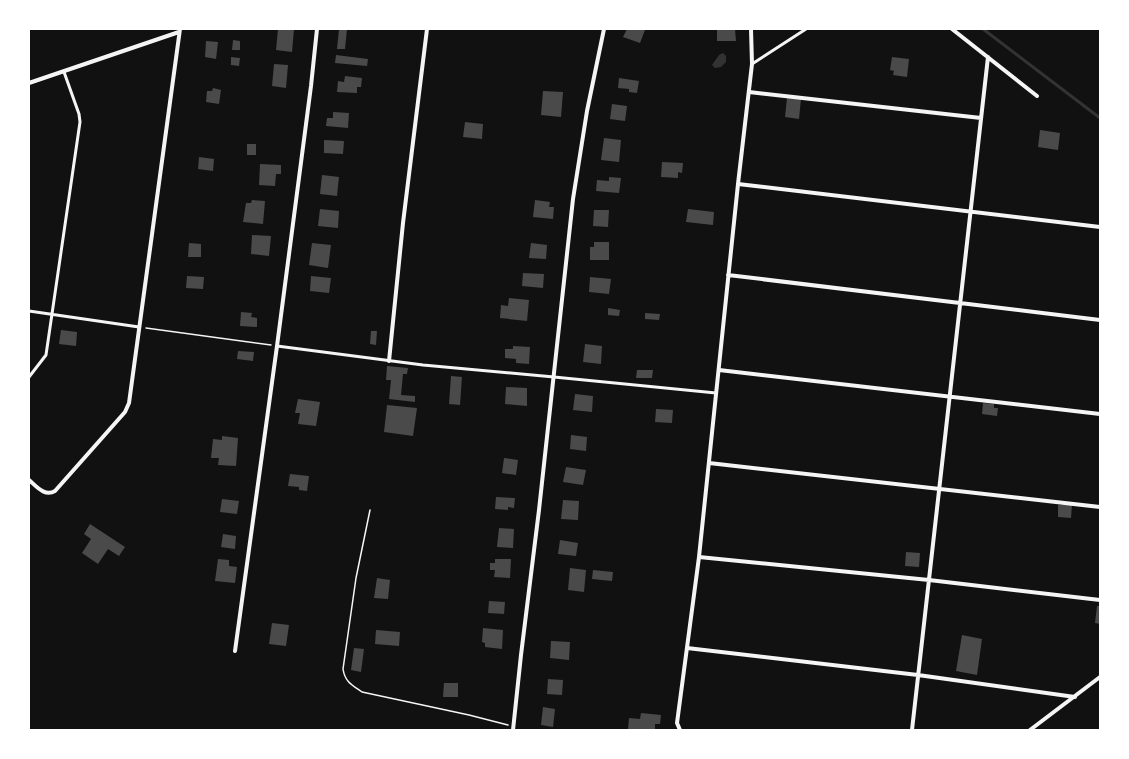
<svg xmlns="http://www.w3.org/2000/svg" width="1129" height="759" font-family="Spectral,serif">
<rect width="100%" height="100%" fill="#111"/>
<!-- water -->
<path fill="#333" d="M723,53L726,56V62L721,67L715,68L712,65L719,55Z"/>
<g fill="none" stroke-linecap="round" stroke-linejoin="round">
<!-- stream -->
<path stroke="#333" stroke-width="3" d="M983,29L1100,118"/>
</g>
<!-- building -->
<path fill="#4a4a4a" d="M278,29H294L292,52L276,50Z
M339,29H347L345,49H337Z
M627,29H641L645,30L640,43L623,37Z
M717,29H735L736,41H717Z
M233,40L240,41V50H232Z
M206,41L218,42L216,59L205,57Z
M336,55L368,59L367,66L335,63Z
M231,57L240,58L239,66L231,65Z
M892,57L909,59L907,77L893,75L894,71L890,70Z
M274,64L288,65L286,88L272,86Z
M345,76L362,78L361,87H357V93L337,92L338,81L344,82Z
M619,78L639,81L637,93L629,92V89L618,88Z
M213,88L221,90L219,104L206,102L207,91H212Z
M543,91L563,92L561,117L541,115Z
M787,98L801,99L799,119L785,117Z
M612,104L627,106L625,121L610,119Z
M333,112L349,113L348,128L326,126L327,118H333Z
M465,122L483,124L482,139L463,137Z
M1040,130L1060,133L1058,150L1038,147Z
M604,138L621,140L619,162L601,160Z
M324,140L344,141L343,154L324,153Z
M247,144H256V155H247Z
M199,157L214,159L213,171L198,169Z
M662,162L683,163L682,173L678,172V178L661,177Z
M260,164L281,165V174H276L275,186L259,185Z
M322,175L339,177L337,196L320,194Z
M609,177L621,178L619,193L596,191L597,180L609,181Z
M252,200L265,201L263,224L243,222L246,203H251Z
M535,200L550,202L549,207H554L553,219L533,217Z
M320,209L339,211L338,228L318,226Z
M688,209L714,212L713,225L686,222Z
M594,210H609L608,227L593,226Z
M252,235L271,236L269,256L251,254Z
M594,242H609V260H590V247H594Z
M189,243L201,244V257H188Z
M312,243L331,245L328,268L309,265Z
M531,243L547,245L546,259L529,258Z
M523,273L544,274L543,288L522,286Z
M187,276L204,277L203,289L186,288Z
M311,276L331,278L329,293L310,291Z
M590,277L611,279L609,294L589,292Z
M509,298L529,300L527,321L500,318L501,305L508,306Z
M608,308L620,310L619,316L608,315Z
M241,312L252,313L251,317L257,318V327L240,326Z
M645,313L660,314L659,320L645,319Z
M61,330L77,332L76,346L59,344Z
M371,331H377L376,345L370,344Z
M585,344L602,346L601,364L583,362Z
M513,346L530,347L529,364L516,363V359L505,358V349H513Z
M238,351L254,352L253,361L237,359Z
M387,366L408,368L407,374H403L401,395L415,396V402L389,399L391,380H386Z
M637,370H653L652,378H636Z
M451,376L462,377L460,405L449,404Z
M506,387L527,388V406L505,404Z
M575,394L593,396L592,412L573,410Z
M298,399L320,402L316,426L298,424L300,413H295Z
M983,403L994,404V408H998L997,416L982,414Z
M387,405L417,408L413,436L384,432Z
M656,409L673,410L672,423L655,422Z
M571,435L587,437L586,451L570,449Z
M222,436L238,438L236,466L218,465L219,458H211L213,439L222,440Z
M504,458L518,460L516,475L502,473Z
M566,467L586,470L583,485L563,482Z
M290,474L309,476L307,491L299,490V487L288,486Z
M496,497L515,498L514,508L508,507V510L495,509Z
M222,499L239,501L237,514L220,512Z
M563,500L579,501L578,520L561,519Z
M1058,505H1072L1071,518L1058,517Z
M90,524L125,547L119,556L108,549L98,564L82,553L91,539L84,534Z
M499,528L514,529L513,548L497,547Z
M223,534L236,536L235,549L221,547Z
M560,540L578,543L576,556L558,554Z
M906,552L920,553L919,567L905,566Z
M218,559L229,560V566L237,567L235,583L215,581Z
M495,559H511L510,578L494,577L495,570H490V563H495Z
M570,568L586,570L584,592L568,590Z
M593,570L613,572L612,581L592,579Z
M377,578L390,580L388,599L374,598Z
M489,601L505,602L504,614L488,613Z
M1097,606H1100V624L1095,623Z
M272,623L289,625L286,646L269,644Z
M483,628L503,630L502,649L485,647V643L482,642Z
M376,630L400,632L399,646L375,644Z
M962,635L982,639L977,675L956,671Z
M551,641L570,642L569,660L550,658Z
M354,648L364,649L361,672L351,670Z
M548,679L563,680L562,695L547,694Z
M444,683H458V697H443Z
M543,707L555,709L553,727L541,725Z
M641,713L661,715L660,724H655V730L628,729L629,718L640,719Z"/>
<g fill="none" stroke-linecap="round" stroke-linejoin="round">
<!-- path -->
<path stroke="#f5f5f5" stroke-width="1.5" d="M146,328L271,345
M370,510L356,578L343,669C345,682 352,685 362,692L469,715L508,725"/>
<!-- service -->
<path stroke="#f5f5f5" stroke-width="3" d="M752,64L806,29
M29,311L139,327
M277,346L423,365L554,377L716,393
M29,377L46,355L80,122L79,114L64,72"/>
<!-- minor -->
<path stroke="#f5f5f5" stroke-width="4" d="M952,29L1037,96
M29,83L179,32
M749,92L981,118
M738,184L1100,227
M728,275L1100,320
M389,361L403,223L427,29
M719,370L1100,414
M709,463L1100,507
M29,480C37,487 45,497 55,491L125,412L129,403L180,29
M699,557L929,580L1100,600
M687,648L918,675L1075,697
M235,651L277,346L311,86L317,29
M513,730L521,655L539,510L573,199L587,111L604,29
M680,730L677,723L699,557L738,184L752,64L751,29
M912,730L988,57
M1030,730L1100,677"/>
</g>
<!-- border -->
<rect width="1129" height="759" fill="none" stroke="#ffffff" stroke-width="60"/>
</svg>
